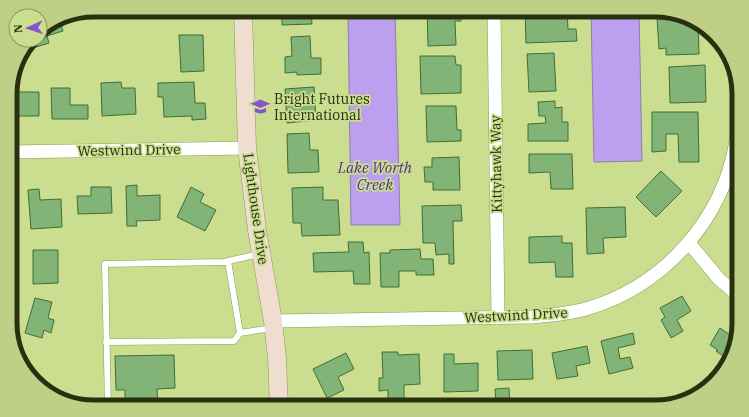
<svg xmlns="http://www.w3.org/2000/svg" width="749" height="417" font-family="'IBM Plex Serif',serif">
<rect width="100%" height="100%" fill="#cbde90"/>
<!-- water -->
<path fill="#bca0ef" stroke="#907eac" d="M348,10H395L400,225H351Z
M591,10H639L642,161L594,162Z"/>
<!-- building -->
<path fill="#81b476" stroke="#3f6f34" d="M169,10H199L200,17L169,18Z
M282,10H311L312,24L282,25Z
M427,10H461V21H455L456,45L428,46Z
M525,10H567L568,29H576L577,41L526,43Z
M683,17L698,22L699,54L666,55V48L659,49L657,18Z
M59,18L63,31L47,36L49,43L23,51L31,40H40V30Z
M179,35H203L204,71L181,72Z
M310,36L311,58H321V74L297,75V72L285,73V57L292,56L291,37Z
M554,53L556,91L529,92L527,54Z
M420,56H455L456,65H461V93L421,94Z
M705,65L706,102L670,103L669,67Z
M121,82L122,88H135L136,114L102,116L101,83Z
M194,82L195,103H205L206,119L192,120V116L164,117L163,97H158V83Z
M314,87L316,120L287,123L285,89Z
M51,88H70V105H88V119H52Z
M11,92H39V116H11Z
M555,101V108L562,107V122H568V141H528V124L546,123L545,116H539L538,102Z
M426,106H456L457,130H461V141L427,142Z
M652,112H698L699,162H679L678,134H666V151L652,152Z
M309,133L310,150H318L319,172L288,173L287,134Z
M529,154H572L573,189H551L550,172L529,173Z
M459,157L460,190H433V182H425L424,167H432V158Z
M661,171L682,191L656,217L636,197Z
M137,185V196L160,195V220L136,221L137,226H127L126,186Z
M91,187H111L112,213L78,214L77,196H91Z
M191,187L204,194L200,202L216,210L205,231L177,217Z
M323,187V200H338L340,235L302,236L301,223H293L292,188Z
M39,189L40,200L61,199L62,227L31,229L28,190Z
M461,205L462,221H453L454,264H449V254L436,255L435,243H423L422,206Z
M625,207L626,237L603,238L604,253L587,254L586,208Z
M562,236V243H572L573,277H556L555,262L529,263V237Z
M348,242H363L364,253L369,252L370,284H354L353,271L314,272L313,253L349,252Z
M420,249L421,259H433L434,275H416V271H399V287H381L380,253H390V250Z
M33,250H58V283L33,284Z
M682,296L691,311L677,320L683,331L671,338L661,320L665,317L660,308Z
M35,298L52,302L48,318L54,320L51,333L44,330L42,338L25,333Z
M720,328L736,339L729,360L716,351L718,350L710,345Z
M633,333L635,344L618,348L620,359L630,357L633,368L609,374L601,341Z
M587,346L590,363L576,366L578,376L557,379L552,353Z
M532,350L533,379L498,380L497,351Z
M382,352H398V355L419,354L420,384L404,385V399L388,400V390L379,391V378H383Z
M346,353L354,369L338,377L344,390L327,398L313,369Z
M444,354H454V364L478,363V391L444,392Z
M174,355L175,388L157,389L158,407H125V390H116L115,356Z
M509,388L510,406L496,407L495,389Z"/>
<g fill="none" stroke-linecap="round" stroke-linejoin="round">
<defs>
<path id="lane" d="M228,261L240,333
M106,342L234,341L240,333L272,328
M108,407L105,264L224,262L259,254"/>
<path id="street" d="M494,10L498,318
M11,152L247,148
M689,243L719,279L739,296
M273,321L532,317C551,315 570,314 589,308C665,285 723,219 736,141C739,123 738,104 738,86"/>
<path id="secondary" d="M243,10L247,148L257,230L273,321L277,358L279,407"/>
</defs>
<!-- lane casing -->
<use href="#lane" stroke="#8b9d51" stroke-width="7"/>
<!-- street casing -->
<use href="#street" stroke="#8b9d51" stroke-width="14"/>
<!-- secondary casing -->
<use href="#secondary" stroke="#8b9d51" stroke-width="19"/>
<!-- lane -->
<use href="#lane" stroke="#fff" stroke-width="6"/>
<!-- street -->
<use href="#street" stroke="#fff" stroke-width="13"/>
<!-- secondary -->
<use href="#secondary" stroke="#efddcf" stroke-width="18"/>
</g>
<!-- icons -->
<defs>
<symbol id="school-bare" viewBox="-9 -9 18 18"><path d="M0-5L7-2L0 1L-7-2ZM-4 1L0 2.5L4 1V4Q0 6-4 4Z" fill="#8754cd" stroke="#cbde90" stroke-width="2.5" paint-order="stroke"/></symbol>
</defs>
<g fill-rule="evenodd">
<use href="#school-bare" x="248" y="94" width="25" height="25"/>
</g>
<g text-anchor="middle" dominant-baseline="central" stroke-width="3.5" stroke-linejoin="round" paint-order="stroke">
<!-- poi labels -->
<g font-size="14" fill="#293010" stroke="#cbde90" text-anchor="start">
<text x="274" y="99">Bright Futures<tspan x="274" dy="16">International</tspan></text>
</g>
<!-- street labels -->
<g font-size="14" fill="#293010" stroke="#cbde90">
<text transform="translate(129 150) rotate(-1)">Westwind Drive</text>
<text transform="translate(496 164) rotate(-91)">Kittyhawk Way</text>
<text transform="translate(256 209) rotate(82)">Lighthouse Drive</text>
<text transform="translate(516 315) rotate(-3)">Westwind Drive</text>
</g>
<!-- water labels -->
<g font-size="15" font-style="italic" fill="#562e89" stroke="#cbde90">
<text x="375" y="167">Lake Worth<tspan x="375" dy="17">Creek</tspan></text>
</g>
</g>
<!-- crop -->
<path d="M0 0H749V417H0ZM94 17H655A77 77 0 0 1 732 94V323A77 77 0 0 1 655 400H94A77 77 0 0 1 17 323V94A77 77 0 0 1 94 17Z" fill="#bed086" fill-rule="evenodd"/>
<path fill="none" stroke="#293010" stroke-width="5" d="M94 17H655A77 77 0 0 1 732 94V323A77 77 0 0 1 655 400H94A77 77 0 0 1 17 323V94A77 77 0 0 1 94 17Z"/>
<!-- north arrow -->
<g transform="translate(28 28) rotate(267)"><circle r="19" fill="#cbde90" stroke="#8a985d"/>
<path d="M0-3L7 15L0 10L-7 15Z" fill="#8754cd"/>
<text y="-6" font-size="11" font-weight="bold" text-anchor="middle" fill="#293010">N</text>
</g>
</svg>
